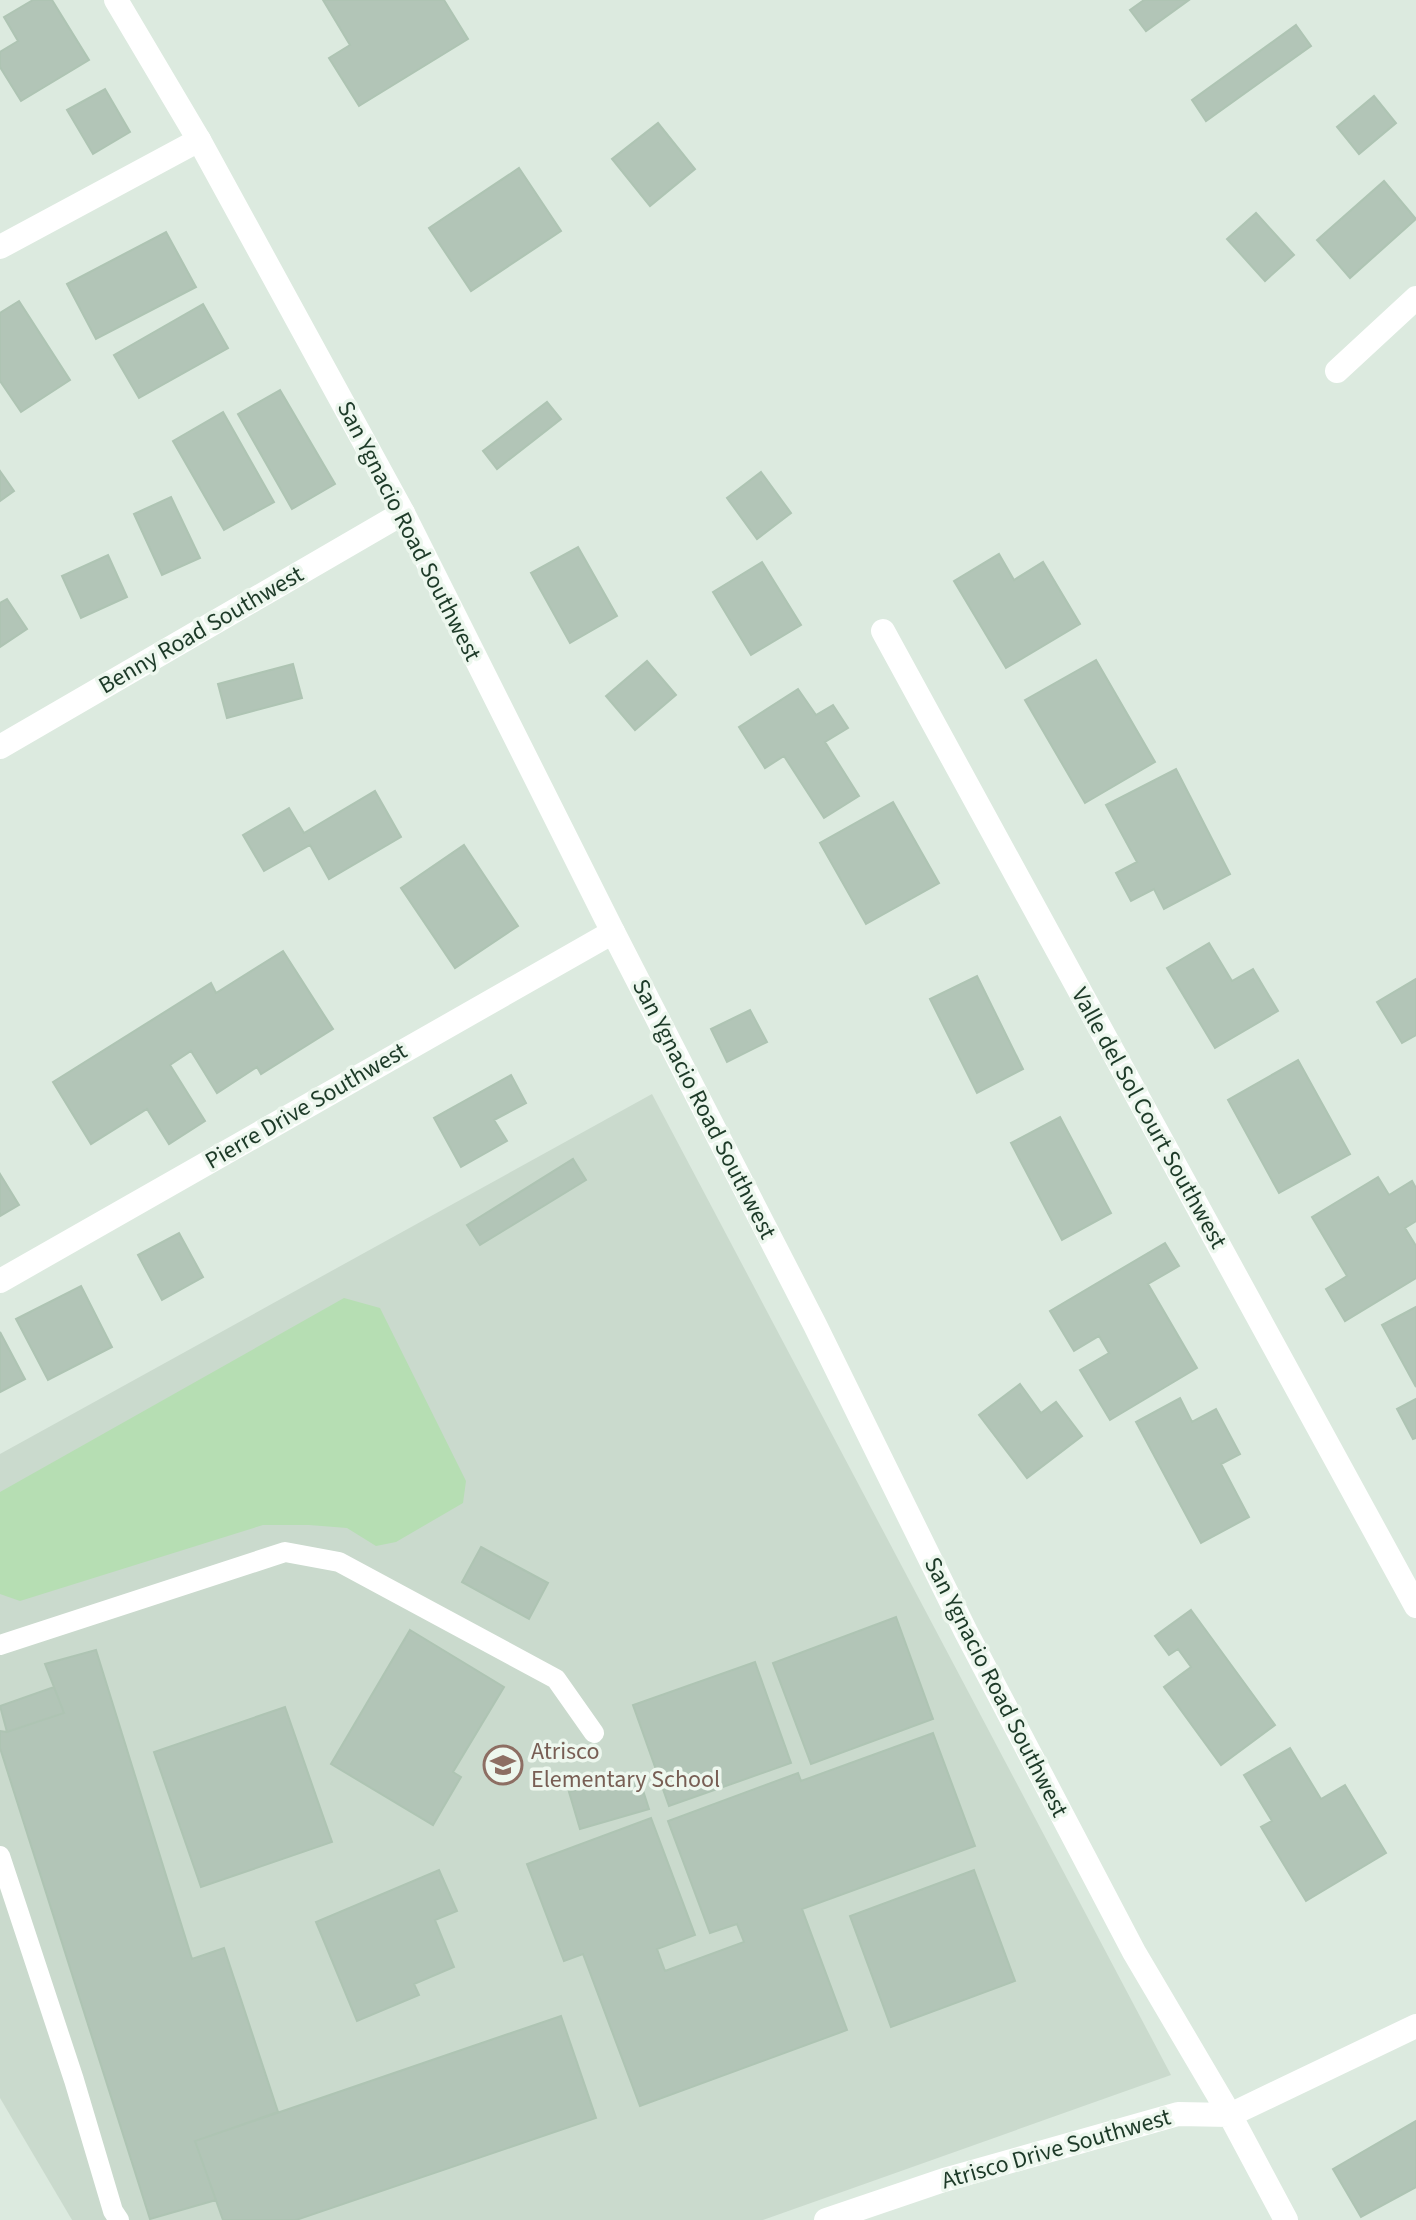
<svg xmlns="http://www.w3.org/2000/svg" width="1416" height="2220" font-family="'Source Sans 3',sans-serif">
<rect width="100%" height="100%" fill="#dceadf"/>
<!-- built -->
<path fill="#cadacd" d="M652,1094L1171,2075L763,2220H72L0,2098V1454Z"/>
<!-- green -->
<path fill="#b6deb3" d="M344,1298L380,1308L466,1481L463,1503L396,1542L376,1546L347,1528L309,1525H263L20,1601L0,1594V1492Z"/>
<!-- building -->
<path fill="#b2c5b7" stroke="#aec4b3" stroke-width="2" d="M33,0H52L89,60L21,101L0,67V52L18,41L4,17Z
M323,0H444L468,39L359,106L329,58L350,45Z
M1144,0H1189L1146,31L1130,10Z
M1296,25L1311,46L1206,121L1192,100Z
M105,89L130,132L93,154L67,110Z
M1374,96L1396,123L1359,154L1337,127Z
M658,123L695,169L650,206L612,159Z
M519,168L561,231L471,291L429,228Z
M1384,181L1416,219L1350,278L1317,240Z
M1256,213L1294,255L1265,281L1227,239Z
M166,232L196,287L96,339L67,284Z
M19,301L70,380L21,412L0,381V313Z
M203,304L228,348L139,398L114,355Z
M280,390L335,484L292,509L238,414Z
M547,402L561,419L497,469L483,451Z
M223,412L274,502L224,530L173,441Z
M0,471L14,491L0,501Z
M761,472L791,513L757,539L727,498Z
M171,497L200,558L162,575L134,514Z
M578,547L617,616L570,643L531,573Z
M999,554L1014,580L1043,562L1080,624L1006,668L954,581Z
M108,555L127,597L81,618L62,576Z
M762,562L801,625L751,655L713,592Z
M7,599L27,629L0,647V603Z
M1096,660L1155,762L1085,803L1025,700Z
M647,661L676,695L635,730L606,696Z
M293,664L302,698L227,718L218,684Z
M798,689L816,715L833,705L848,728L825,742L859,796L824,818L784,756L765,768L739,727Z
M1176,769L1230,874L1164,909L1154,889L1131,901L1116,873L1137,862L1106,805Z
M375,791L401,837L329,879L310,845L264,871L243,835L289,808L304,833Z
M893,802L939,883L866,924L820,843Z
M464,845L518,926L455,968L401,888Z
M1209,943L1232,981L1253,969L1278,1011L1215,1048L1167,968Z
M283,951L333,1029L261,1074L257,1067L217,1093L191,1051L170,1065L205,1121L169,1144L147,1109L91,1144L53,1082L211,983L216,993Z
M977,976L1023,1069L977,1093L930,999Z
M1416,979V1035L1402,1043L1377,1002Z
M750,1010L767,1042L727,1062L711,1029Z
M1298,1060L1350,1154L1279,1193L1228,1100Z
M511,1075L526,1103L494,1120L507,1141L461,1167L434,1118Z
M1060,1117L1111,1213L1062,1240L1011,1143Z
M573,1159L586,1180L480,1245L467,1225Z
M0,1174L19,1205L0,1216Z
M1378,1177L1389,1195L1412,1181L1416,1188V1221L1405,1228L1416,1246V1278L1345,1321L1326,1289L1347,1276L1312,1217Z
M179,1233L203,1277L162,1300L138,1255Z
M1165,1243L1179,1266L1148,1284L1197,1368L1110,1420L1080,1370L1109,1353L1099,1336L1074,1351L1050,1311Z
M81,1286L112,1347L48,1380L16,1319Z
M1416,1307V1387L1382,1325Z
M0,1332L25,1379L0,1392Z
M1020,1384L1041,1413L1056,1402L1082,1436L1027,1478L979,1415Z
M1180,1398L1192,1422L1216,1409L1240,1454L1221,1464L1249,1517L1201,1543L1136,1422Z
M1416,1399V1438L1413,1439L1397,1409Z
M481,1547L548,1583L529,1619L462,1582Z
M1191,1610L1275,1725L1221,1765L1164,1687L1191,1667L1178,1649L1169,1655L1155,1636Z
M896,1617L933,1719L811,1764L773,1663Z
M410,1630L504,1687L453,1772L461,1777L433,1825L331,1764Z
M96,1650L192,1959L224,1948L278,2112L195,2141L216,2200L150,2219L0,1748V1731L7,1732L64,1713L45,1664Z
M755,1662L791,1763L669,1806L633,1705Z
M54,1687L64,1713L7,1732L0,1706Z
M285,1707L332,1842L201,1887L154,1752Z
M933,1733L975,1846L802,1909L847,2030L640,2106L583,1954L564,1961L527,1864L651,1818L695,1935L657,1949L665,1971L744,1942L737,1924L710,1933L668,1821L798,1773L801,1781Z
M1290,1748L1321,1799L1345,1785L1386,1853L1306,1901L1261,1827L1272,1821L1244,1775Z
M637,1772L649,1809L580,1829L569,1792Z
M439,1870L457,1911L435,1920L454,1967L414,1984L419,1995L357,2021L316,1922Z
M974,1870L1015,1981L891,2027L850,1916Z
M561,2016L596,2118L296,2220H223L195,2141Z
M1416,2121V2187L1361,2217L1333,2169Z"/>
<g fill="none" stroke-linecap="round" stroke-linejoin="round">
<!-- service -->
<path stroke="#fff" stroke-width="20" d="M0,1645L285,1552L339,1562L556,1679L594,1733
M0,1856L74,2080L113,2211L119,2220"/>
<!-- minor -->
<path stroke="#fff" stroke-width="24" d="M0,247L199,140
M1337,371L1416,298
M883,631L1416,1606
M0,747L403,513
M0,1281L613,932"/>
<!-- tertiary -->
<path stroke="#fff" stroke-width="24" d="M116,0L199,140L403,513L613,932L815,1325L966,1632L1134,1952L1230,2115L1286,2220
M826,2220L944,2180L1178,2114L1230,2115L1416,2026"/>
</g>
<!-- icons -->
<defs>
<symbol id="school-ring" viewBox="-11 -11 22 22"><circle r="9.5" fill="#edf7ee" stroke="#8d6e63" stroke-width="1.5"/><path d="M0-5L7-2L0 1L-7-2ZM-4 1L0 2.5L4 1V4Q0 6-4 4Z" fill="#8d6e63"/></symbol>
</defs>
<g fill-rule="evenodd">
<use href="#school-ring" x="481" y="1743" width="44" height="44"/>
</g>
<g text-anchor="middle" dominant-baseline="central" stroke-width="7" stroke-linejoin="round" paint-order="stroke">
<!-- street labels -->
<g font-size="24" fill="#1d3a28" stroke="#edf7ee">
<text transform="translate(409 531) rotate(63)">San Ygnacio Road Southwest</text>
<text transform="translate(201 630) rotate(-30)">Benny Road Southwest</text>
<text transform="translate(306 1106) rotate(-30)">Pierre Drive Southwest</text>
<text transform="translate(704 1109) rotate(63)">San Ygnacio Road Southwest</text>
<text transform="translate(1149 1118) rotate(61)">Valle del Sol Court Southwest</text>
<text transform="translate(996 1687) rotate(63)">San Ygnacio Road Southwest</text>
<text transform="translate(1056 2149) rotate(-16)">Atrisco Drive Southwest</text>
</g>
<!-- education labels -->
<g font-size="24" fill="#785e54" stroke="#edf7ee" text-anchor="start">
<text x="531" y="1751">Atrisco<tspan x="531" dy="28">Elementary School</tspan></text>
</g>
</g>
</svg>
